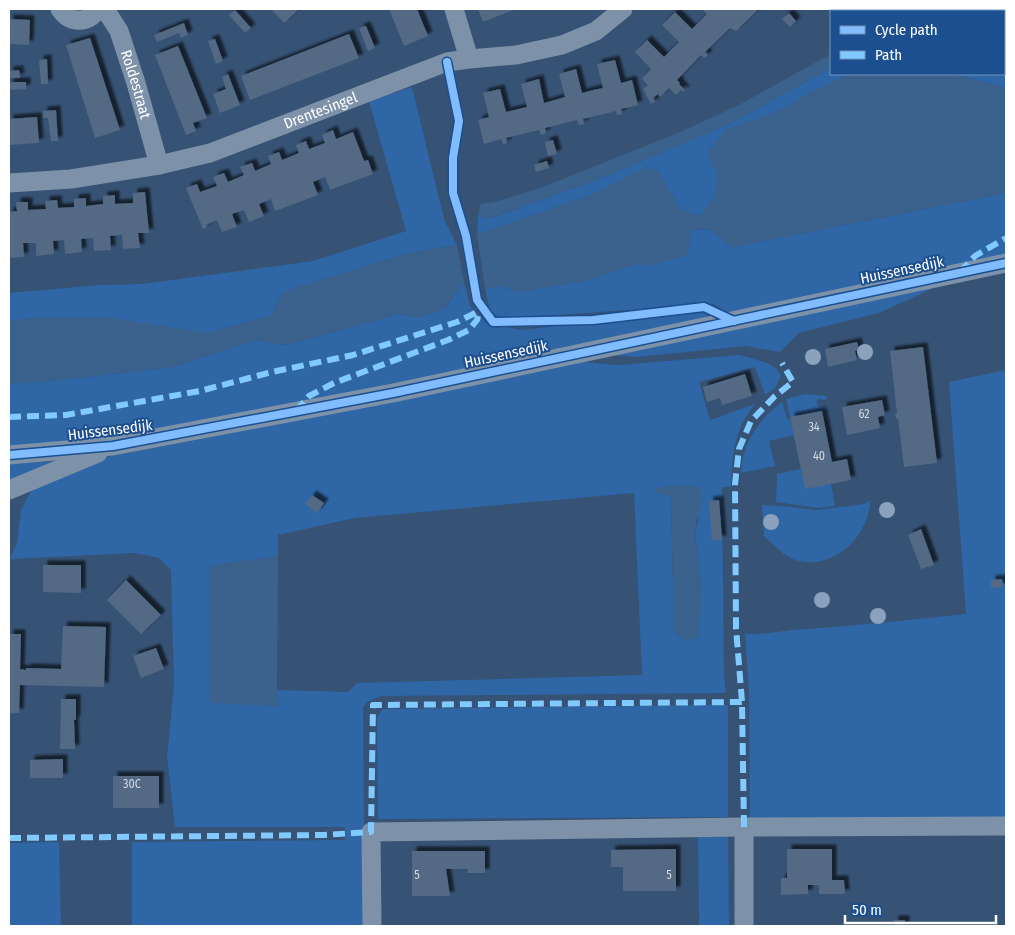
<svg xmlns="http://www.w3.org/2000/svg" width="1015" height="935" font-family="'Fira Sans Condensed',sans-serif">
<defs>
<filter id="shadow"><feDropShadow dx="4.5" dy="-4.5" stdDeviation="1" flood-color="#0009"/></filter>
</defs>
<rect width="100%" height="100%" fill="#365274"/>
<!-- green -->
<path fill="#2f66a5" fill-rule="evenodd" d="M890,9H1006V88L954,74H1004V11H889Z
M831,68V74H850L807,94L785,109L726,130L708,153L718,176L714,198L700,216L680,209L658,171L645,168L593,194L477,235L478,216L488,219L607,176L735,121Z
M412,87L444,219L457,245L405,254L283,292L272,315L208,333L160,327L46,317L9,321V293L99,285L142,284L313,261L406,231L369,101Z
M1006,193V256L732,315L713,304L501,319L490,311L485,288L503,286L516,292L585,281L633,265H652L691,229L712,230L732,247Z
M464,282L470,306L488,325L499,328L502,326L520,330L703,311L709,318L151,434L9,449V384L60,380L172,367L256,340L286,345L398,314L418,317L444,309Z
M945,283L879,313L799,333L780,352L746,346L636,357L610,355Z
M739,355C753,359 775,361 781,376L775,388L765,395L755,367L699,382L710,420L755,404C733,431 733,453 731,487H722L724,674L726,693L381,696L367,702L363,708L365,926H132V842L345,840V827H175L167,756L174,685L171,570L159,558L135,553L10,559L17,543L21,510L32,489L101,458L206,438L583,362L619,365ZM634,493L642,675L357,683L348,692L277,690L209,566L278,556V535L355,518ZM671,496L699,518L695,531L701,586L697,638L684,640L674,631Z
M1006,370V819L750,821L749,693L745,633C757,636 781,631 794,630C852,626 909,620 966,614L949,382Z
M805,394L827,396L826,400L818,399L816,402L819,407H827V410L790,417L786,399Z
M782,402L787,418L791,421L794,435L769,441L775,466L741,473C742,443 759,419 782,402Z
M65,461L9,483V464Z
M801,469L831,484L835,506L818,508L776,502L777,474Z
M871,500C869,507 869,514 866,520C857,546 828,568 799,561C785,558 774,545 764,536L762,505L782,506L816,510L864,504Z
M728,705V817L378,819L377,717L383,709Z
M728,834L729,926H699L698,835Z
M59,842L61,926H9V843Z"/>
<!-- water -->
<path fill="#3b618d" d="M831,54V68L735,121L607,176L487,219L478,216L480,204L494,202L540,188L675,134L737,106Z
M850,74H954L1006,88V193L732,247L712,230L691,229L688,255L652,265H633L585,281L516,292L503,286L485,288L477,235L593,194L645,167L658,171L680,209L700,216L714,198L718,176L708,153L726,130L785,108L807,94Z
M457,245L464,282L444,309L418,317L398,314L286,345L256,340L172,367L60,380L9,384V321L46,317H104L208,333L272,315L283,292L405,254Z
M678,485L700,487C707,501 696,517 695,531C695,541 698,552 699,562C701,587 703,613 697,638L684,640L674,631L671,496L653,493L656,488Z
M278,556L277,690L279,706L210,703L209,566Z"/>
<!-- building -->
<path fill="#526984" filter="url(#shadow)" d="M271,9H299L284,23Z
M389,9H417L428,36L404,46Z
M478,9H516L483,22Z
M702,9H755L757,11L736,31L730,28L705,52L708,55L704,58L701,55L677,80L680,83L679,84L685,90L684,92L681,90L676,95L669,88L660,97L658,94L653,98L655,102L651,104L643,89L648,85L642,79L651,69L635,52L647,40L664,57L679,42L662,25L675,12L692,29L707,14Z
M235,10L251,28L245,33L229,15Z
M789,13L796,21L790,27L782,19Z
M9,19L30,20L29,45L9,44Z
M184,23L188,35L181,38L179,33L157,42L154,35Z
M366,26L375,48L368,51L359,28Z
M349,34L359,58L250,100L241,76Z
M90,38L120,130L95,138L66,45Z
M215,39L223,61L216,64L208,41Z
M178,46L207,118L193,123L196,131L186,135L155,55Z
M47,59L48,84H41L39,60Z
M615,60L621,83L632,80L638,105L621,109L622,114L617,115L616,111L583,119L584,124L579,125L577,120L545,128L546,133L541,135L539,130L506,138L507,143L503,145L501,139L484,144L478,120L489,117L483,93L500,89L506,112L527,107L521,84L539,79L544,103L565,97L559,74L576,69L582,93L593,90L603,88L597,64Z
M19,70L20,78H9V71Z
M228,74L240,105L220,113L213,94L226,89L222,77Z
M14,82H26V89L9,90V83Z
M56,110L58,141H51L48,118H43V111Z
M37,117L39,143L9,145V119Z
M333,130L336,139L353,132L364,161L368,160L373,174L330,190L325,177L313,182L318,195L275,211L271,199L259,204L264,216L249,222L244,210L232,214L237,227L222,232L217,220L206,225L207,227L203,229L186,188L197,184L200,192L217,186L213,177L224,173L228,182L244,175L240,167L252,163L255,171L271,164L268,156L279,152L282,160L299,153L296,145L306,141L309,149L325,143L322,135Z
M553,140L557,154L548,156L545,142Z
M547,161L549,168L536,172L534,165Z
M145,192L149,233H138L140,248L123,249L122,235L110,236L111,250L94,251L93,238L81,239L82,252L65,254L64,240L53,241L54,254L36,256V243H23L24,257L9,258V212L17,211L16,202H28V210L46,209L45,201L57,200L58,208L74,207V199L86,198V206L103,204V196L115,195V204L133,203V193Z
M857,342L859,350L855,351L857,360L828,367L825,349Z
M923,347L937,463L904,467L898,419H896L895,413H897L890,351Z
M745,374L752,396L722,405L720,398L707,402L703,387Z
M882,400L885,415L878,417L880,428L847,435L842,407Z
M822,411L832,462L847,459L851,480L805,489L790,417Z
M312,495L324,503L317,513L305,504Z
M719,500L722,540H712L709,501Z
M921,529L934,565L921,569L908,535Z
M43,565H81V593L43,592Z
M1002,579L1003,587L991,588V580Z
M126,580L161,615L141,634L107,600Z
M63,626L106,627L104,687L20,685L19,713H9V634H21L20,669L26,670V668L61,669Z
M156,648L164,669L141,678L133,656Z
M61,699H76V720H74L75,749H60Z
M63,759V778H30V760Z
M113,776H159V808H113Z
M676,849V891H623V867H611V850Z
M787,849H832V880H844L845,894H819V885H808V894L781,895V878H787Z
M412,851H485V873H467L468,869H446L450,896H412Z
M894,920H905V926H894Z"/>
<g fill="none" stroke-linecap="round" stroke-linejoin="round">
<!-- minor -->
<g stroke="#7d92a8" stroke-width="19">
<path d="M60,9C70,24 88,24 98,9"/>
<path id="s1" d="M105,9L119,31L136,83L159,165"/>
<path d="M454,9L469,59"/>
<path id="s2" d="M9,183L71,179L159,165L210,153L447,62L469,59L516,55L562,45L596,31L623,9"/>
<path d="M9,455L113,446L393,393L1006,263"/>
<path d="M9,490L98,453"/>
<path d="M744,827V926"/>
<path d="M372,926L371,832L744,827L1006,826"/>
</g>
<!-- quiet -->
<path stroke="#80caff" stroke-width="6" stroke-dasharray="12 6" stroke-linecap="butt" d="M960,272L975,256L1006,238
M296,411L309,396L334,383L448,340L469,330L477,320L480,308
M9,417L66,415L200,391L272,372L353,355L457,322L479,311
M744,827L742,702L736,628L735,484L739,449L751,421L775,396L793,382L782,363
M9,838L323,835L371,832L373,705L742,702"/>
<defs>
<path id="cycleway" d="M447,62L459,121L453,158V193L466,236L477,300L493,322L593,320L704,307L734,321
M9,455L113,446L393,393L1006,263"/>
</defs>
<!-- cycleway casing -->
<use href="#cycleway" stroke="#1b4f8f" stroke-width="11"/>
<!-- cycleway -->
<use href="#cycleway" stroke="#80bcff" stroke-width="8"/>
</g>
<!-- trees -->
<g fill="#8aa2be">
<circle cx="865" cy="352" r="8"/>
<circle cx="813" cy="357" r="8"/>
<circle cx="887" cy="510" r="8"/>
<circle cx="771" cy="522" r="8"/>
<circle cx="822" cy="600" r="8"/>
<circle cx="878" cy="616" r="8"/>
</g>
<g text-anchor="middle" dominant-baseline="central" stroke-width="4" stroke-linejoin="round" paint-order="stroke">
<!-- number labels -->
<g font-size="12" fill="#d4dae0">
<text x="864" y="414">62</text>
<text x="814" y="427">34</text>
<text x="819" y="456">40</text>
<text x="132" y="784">30C</text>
<text x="417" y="875">5</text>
<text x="669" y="875">5</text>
</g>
<!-- street labels -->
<g font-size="15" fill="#fff" stroke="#1b4f8f">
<text stroke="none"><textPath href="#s1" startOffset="82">Roldestraat</textPath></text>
<text stroke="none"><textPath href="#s2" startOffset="322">Drentesingel</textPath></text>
<text transform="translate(902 270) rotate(-12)">Huissensedijk</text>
<text transform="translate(506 354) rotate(-12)">Huissensedijk</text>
<text transform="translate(110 430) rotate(-7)">Huissensedijk</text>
</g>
</g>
<!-- border -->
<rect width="1015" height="935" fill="none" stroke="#ffffff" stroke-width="20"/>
<!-- legend -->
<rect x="830" y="10" width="175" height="65" fill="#1b4f8f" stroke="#7695bc"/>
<rect x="840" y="26" width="25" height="8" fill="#80bcff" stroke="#7695bc"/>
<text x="875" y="35" font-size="15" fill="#ffffff">Cycle path</text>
<rect x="840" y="51" width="25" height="8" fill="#80caff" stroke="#7695bc"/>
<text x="875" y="60" font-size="15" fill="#ffffff">Path</text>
<!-- scale -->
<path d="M845 915v8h151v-8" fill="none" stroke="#ffffff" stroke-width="2.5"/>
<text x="852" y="915" font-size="15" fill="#ffffff" stroke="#1b4f8f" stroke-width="4" paint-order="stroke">50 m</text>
</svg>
